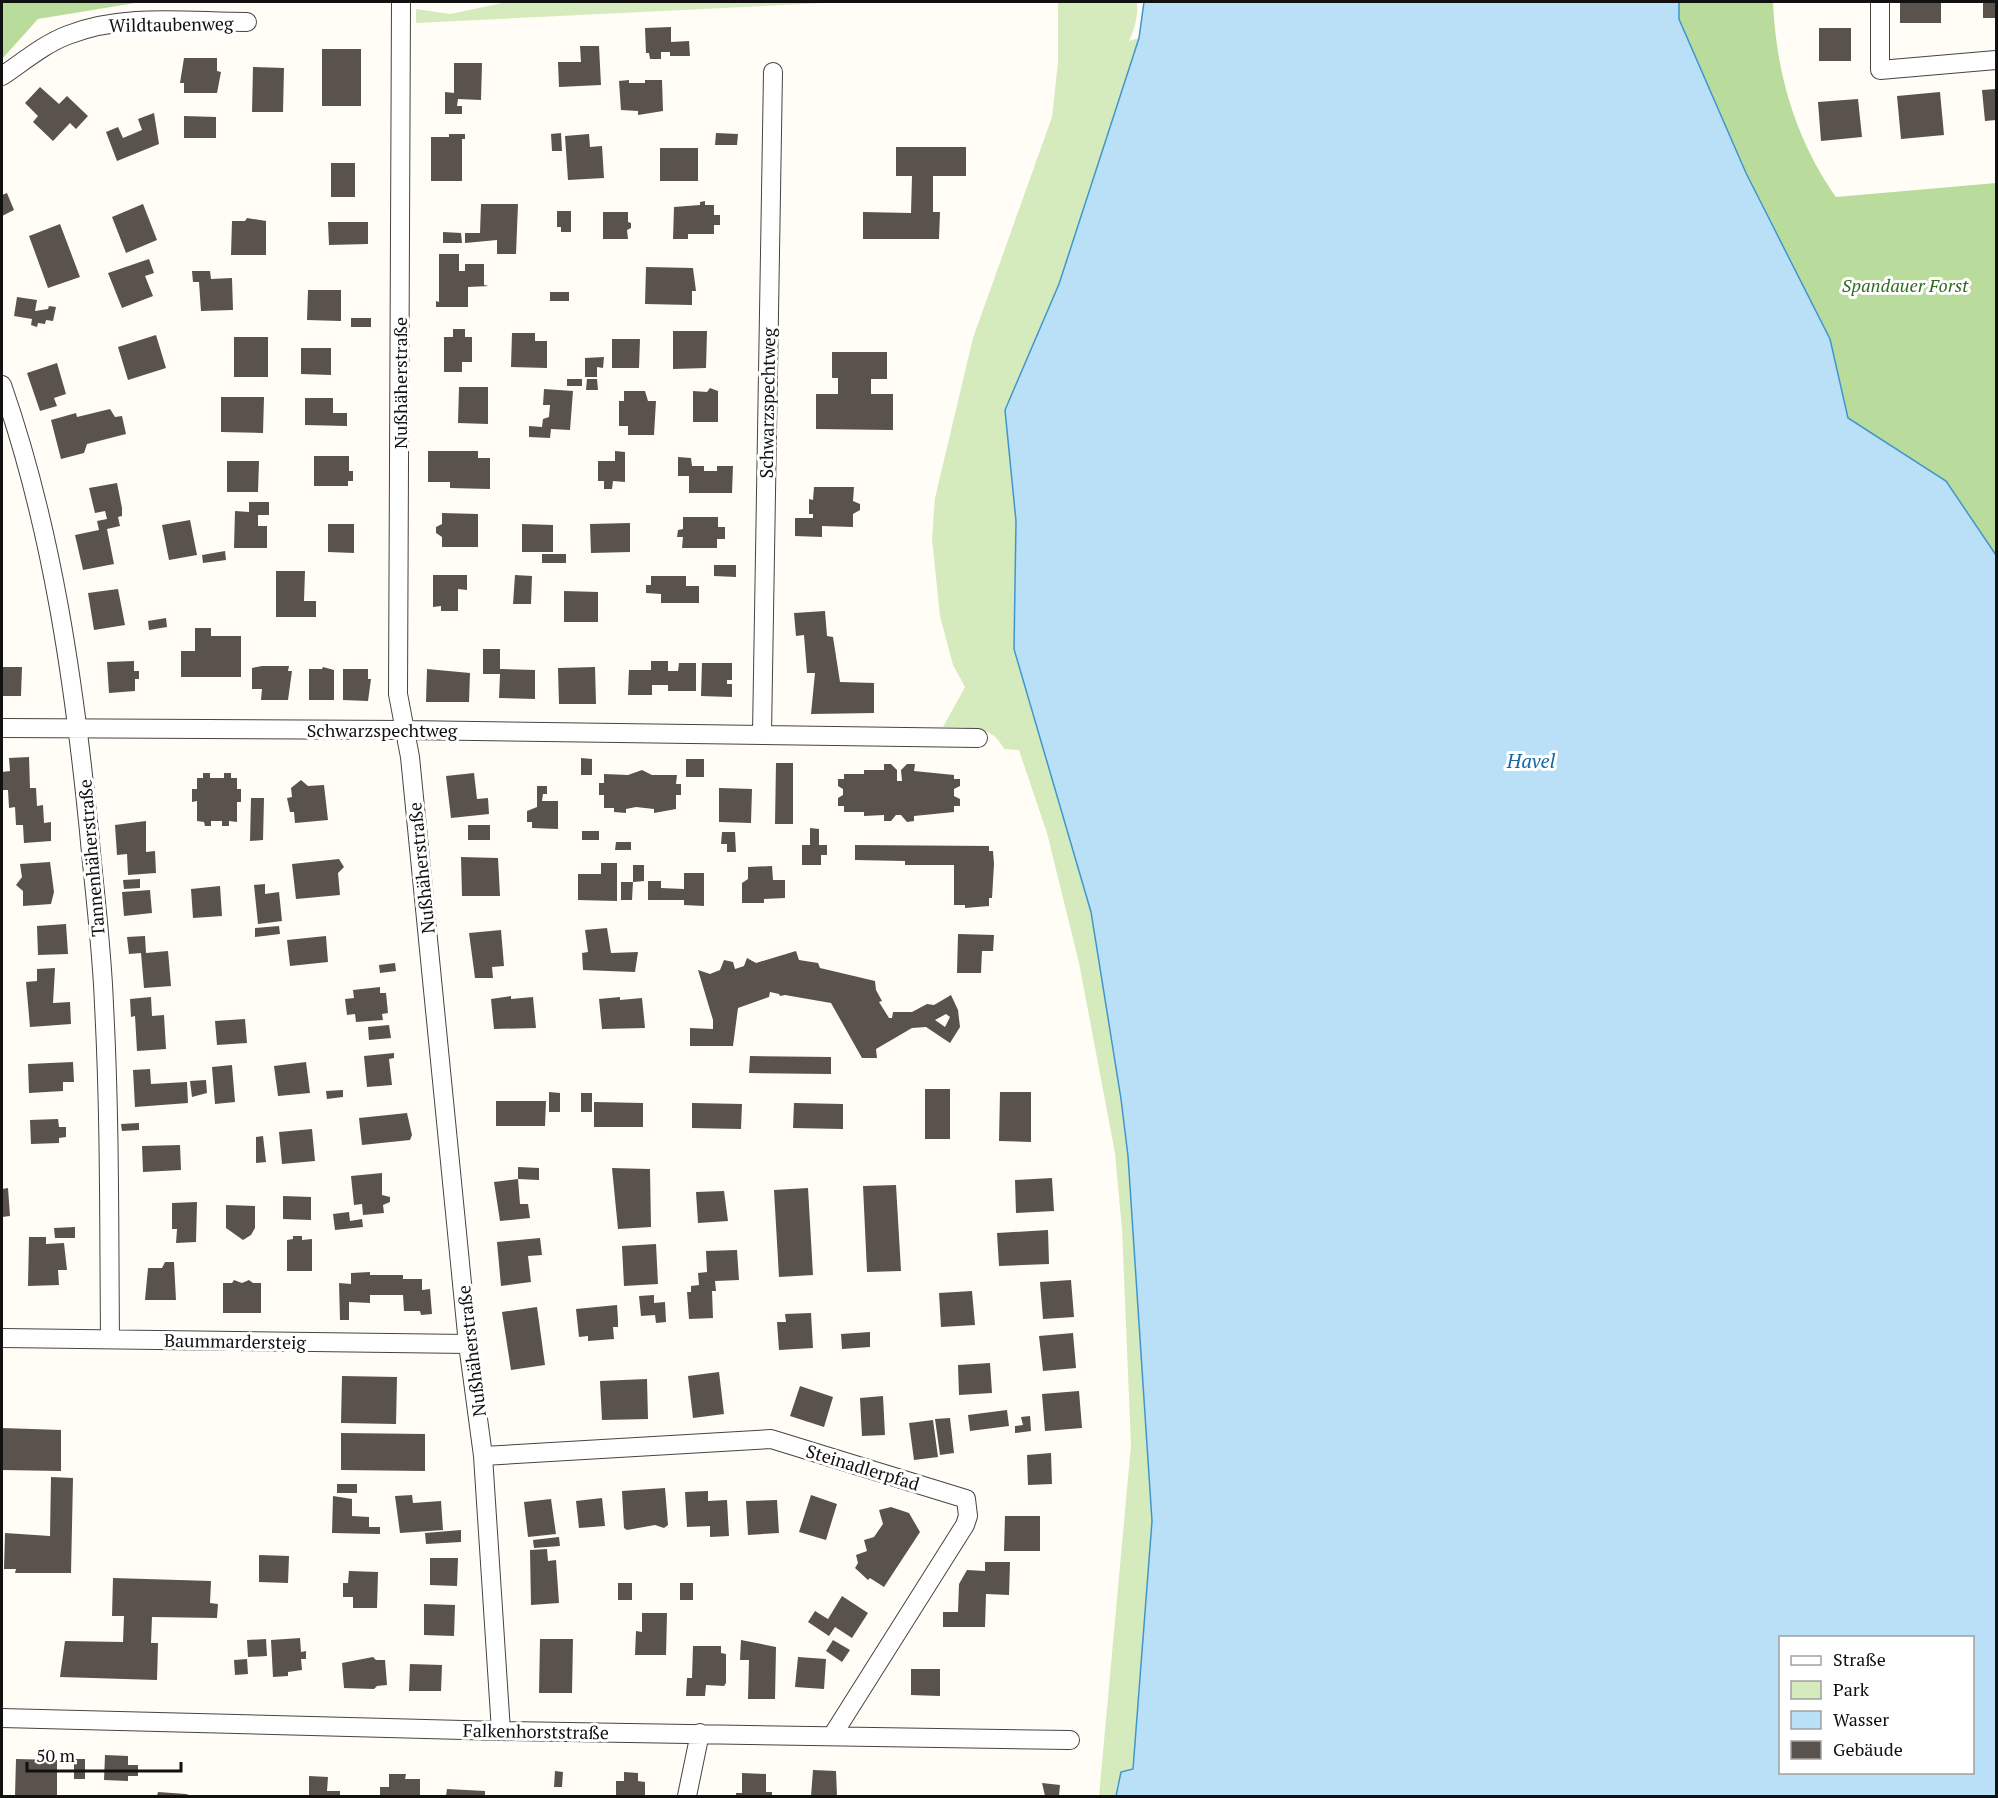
<svg xmlns="http://www.w3.org/2000/svg" width="1998" height="1798" font-family="'PT Serif',serif">
<rect width="100%" height="100%" fill="#fffdf5"/>
<!-- green -->
<path fill="#d5ebbd" d="M507,2H846L416,23V9L450,14Z
M1058,2H1137C1138,16 1135,28 1129,41L1139,38L1059,284L1005,410L1016,521L1014,649L1091,912L1121,1099L1128,1156L1152,1521L1133,1770L1117,1785L1116,1796H1099L1131,1445L1122,1229L1115,1153L1079,963L1047,833L1019,750L1004,749C991,723 969,729 943,727L965,687L953,665L940,616L932,539L935,498L973,338L1052,117L1058,62Z"/>
<!-- forest -->
<path fill="#b9dc9c" d="M2,2H141L38,19L2,59Z
M1679,2H1773C1776,72 1795,139 1836,197L1996,183V555L1946,481L1848,418L1830,339L1746,173L1679,19Z"/>
<!-- water -->
<path fill="#b9e0f7" stroke="#3f96cf" stroke-width="1.5" fill-rule="evenodd" d="M1144,2H1679V19L1746,173L1830,339L1848,418L1946,481L1996,555V1796H1116L1121,1772L1133,1769L1152,1521L1128,1156L1121,1099L1091,912L1014,649L1016,521L1005,410L1059,284L1139,38ZM1780,1638H1972V1772H1780Z"/>
<!-- building -->
<path fill="#5a524d" fill-rule="evenodd" d="M1900,2H1941V23H1900Z
M1983,2H1996V18H1983Z
M671,27V42L689,41L690,56H670V52H661V59H650L649,53H646L645,28Z
M1819,28H1851V61H1819Z
M580,46H599L601,85L559,87L558,62H581Z
M322,49H361V106H322Z
M184,58H217V71L221,72L217,93H184V83H180Z
M454,63H482L481,100L458,99L457,106H462V114H445V92L454,93Z
M253,67L284,68L283,112H252Z
M629,80V83H645V80H662L663,111L638,115V111L621,110L619,81Z
M40,87L59,104L67,96L88,116L76,129L70,123L53,141L33,122L38,116L25,103Z
M1996,89V120L1985,121L1982,90Z
M1940,92L1944,135L1901,139L1897,96Z
M1858,99L1862,137L1821,141L1818,102Z
M154,113L159,144L117,161L106,132L118,127L123,138L142,130L138,119Z
M184,116L216,117V138H184Z
M561,133L562,151H552L551,134Z
M716,133L738,134L737,145H715Z
M449,134H465V139H462V181H431V137H449Z
M589,134L590,147L602,146L604,178L568,180L565,136Z
M896,147H966V176H933V212H940L939,239H863V212L911,213L912,176H896Z
M660,148H698V181H660Z
M331,163H355V197H331Z
M7,193L14,210L2,216V195Z
M705,201V205H714V215H720V225H714V234H688V239H673L674,207L700,205V202Z
M143,204L157,240L126,253L112,217Z
M481,204H518L516,254H497V240L465,243V233H480Z
M557,211H571V232H561V227H557Z
M603,212H628V222L631,223V228L627,230L628,239H603Z
M247,218L266,221V255H231L232,221H245Z
M328,222H368V244L329,245Z
M60,224L80,277L48,288L29,236Z
M443,232L461,233L462,243H443Z
M439,254H459V271H465V264H484V285L489,286L468,287V307H436V301L439,302Z
M149,259L154,273L145,276L153,296L122,308L108,273Z
M646,267L693,268L696,291H692V305L645,304Z
M192,271H210L211,279L232,278L233,310L201,311L199,282H193Z
M308,290H341V321L307,320Z
M550,292H569V301H550Z
M17,297L37,300L35,311L48,309L49,306L56,307L53,321L46,320L45,324L38,323L37,327L31,325L32,319L14,316Z
M351,318H371V327H351Z
M453,329H465V337H472V362H462V372H444V337H453Z
M673,331H707L706,368L673,369Z
M512,333H535V341H547V368L511,367Z
M156,335L166,368L128,380L118,347Z
M234,337H268V377H234Z
M612,339H640L639,368H612Z
M301,348H331V375L301,374Z
M832,352H887V379H871V394H893V430L816,429V394H838V378H832Z
M604,357L603,368L597,367V377H585V358Z
M57,363L66,394L54,398L57,406L40,411L27,373Z
M567,379H582V386H567Z
M587,379H597L598,390H586Z
M459,387H488V424L458,423Z
M710,388L718,391V422H693V391L707,392Z
M544,389L573,391L570,430L551,429L550,438L529,437V426L542,427L543,419L549,417L550,405H543Z
M624,391H645L648,401H656L654,435H628V426H619V401H624Z
M221,397H264L263,433L221,432Z
M305,398H333V413H347V426L305,425Z
M110,409L115,417L122,416L126,434L87,444L84,453L61,459L51,420L76,413L77,417Z
M428,451H478V458H490V489L450,488V482H428Z
M615,451L625,452V482L613,481L612,489H604V481H598V461H615Z
M314,456H349V471H353V481H348V486H314Z
M678,457L691,458L692,466H704V471H717V466H733L732,493H689V476H678Z
M227,461H259L258,492H227Z
M117,483L122,508V516L118,517L120,526L107,529L114,564L83,570L75,535L99,530L97,521L107,519L105,511L95,513L89,488Z
M814,487H854L853,501L860,504V510L853,514V527L822,526V537L795,536V518H813V514H809V499L813,500Z
M249,502H269V515H258V526H267V548H234L235,511L249,512Z
M442,513L478,514V547H442V537L436,533V527L442,524Z
M683,517H718V527H725V539H717V548H682L683,537H677L678,530L683,529Z
M190,520L197,555L169,560L162,525Z
M630,523V552L591,553L590,524Z
M328,524H354V553L328,552Z
M522,524L553,525V552H522Z
M225,551L226,560L203,563L202,555Z
M542,554H566V563H542Z
M714,565H736V577L714,576Z
M276,571H305L304,601H316V617H276Z
M433,575H467V590L458,589V611H441V606L433,607Z
M515,575L532,576L531,604H513Z
M651,576H686V586H699V603H661V594L646,593V585H651Z
M118,589L125,625L94,630L88,593Z
M564,591L598,592V622H564Z
M825,611L827,636L833,637L840,682L874,683V713L811,714L815,673H807L804,635L796,636L794,613Z
M166,618L167,627L149,630L148,621Z
M195,628H211V636H241V677H181V651H195Z
M483,649H500V669L535,670V699L499,698L500,674H483Z
M134,661V671H139V679H135V691L109,693L107,662Z
M651,661H668V671H678L679,663H696V691H668V685H652V695H628L629,670H651Z
M702,663H732V680H727V684H732V697L701,696Z
M262,666H289L288,671H292L288,700H261L262,689H252V668Z
M2,667H22L21,696H2Z
M323,667L334,670V700H309V669H322Z
M595,667L596,704H559L558,668Z
M343,669H368V679H371L368,701L343,700Z
M427,669L470,673L469,702H426Z
M29,757L30,788H36L37,806L43,805L44,823L51,822V841L24,843L23,825H16L15,807L9,808L8,790H2V772L10,771L9,758Z
M581,758L592,759V775H581Z
M686,759H704V777H686Z
M776,763H793V824H775Z
M884,764H891L897,770V781H902L901,770L907,764H915L914,771L954,775V779H960V786L954,789V796L960,799V806H954V812L914,816V821L907,822L901,815H896L891,821H884V815L864,816V812H844V806H838V798L843,795V789L838,786V779H844V774H864V770H884Z
M642,770L652,775H677L676,784H681V795H676V809L654,813V809L636,807L626,809V813L614,812V808H604V795H599V783H604V774L628,775Z
M203,773H210V778H224V773H231V778H237V789H241V802H237V822L229,821V826H222V821H211V826H205L204,822L197,821V801L192,802V789H197V778H203Z
M474,773L477,799L488,798L489,814L451,818L446,776Z
M301,780L308,786L324,785L328,820L295,823L294,812H290L287,798L292,797L291,788Z
M537,786H547V794H543L542,801H558V829L532,828V822H527V811L537,807Z
M719,788L752,789L751,823L719,822Z
M251,798H264L263,840L250,841Z
M146,821V852L155,851L156,873L128,875L127,854L117,855L115,825Z
M468,825H490V840H468Z
M810,828L819,829V845H827V855H821V865H802V845H810Z
M582,831H599V840H582Z
M722,832H735L736,852H727V844H721Z
M616,842H631V850H615Z
M855,845L989,846V851H993L994,864L992,898H989V906L965,908V905H954V865H905V861L855,860Z
M461,857L498,858L500,896H462Z
M339,859L344,867L338,873L340,895L296,899L292,864Z
M50,862L54,892L51,904L23,906V891L16,885L22,877L20,864Z
M601,863H617V901L578,900V874H601Z
M633,865H644V881L633,882Z
M772,866L773,880H785V898L764,899V903H742V883L748,879V867Z
M684,873H704V906L684,905V900H648V881H661V888L684,889Z
M140,879V888L124,889L123,880Z
M621,882H633L632,900H621Z
M265,884V894L279,892L282,921L258,924L254,885Z
M220,886L222,916L193,918L191,889Z
M150,890L152,913L124,916L122,892Z
M66,924L68,954L38,955L37,926Z
M279,926L280,934L255,937V928Z
M607,928L611,953L638,952L635,972L583,970L582,953L588,952L585,930Z
M501,930L504,966L492,967L493,978H475L469,933Z
M958,934L994,935L993,951H982L981,973H957Z
M145,936L146,953L168,951L171,986L144,988L141,953L129,954L127,937Z
M326,936L328,962L290,966L287,940Z
M796,951L799,960L818,963L820,968L875,981L876,990L882,1001L879,1002L889,1018H892L893,1012H912L927,1004L934,1005L951,995L958,1010L960,1027L950,1043L926,1027L912,1028L876,1049L877,1058H862L831,1003L785,995L780,996L779,994L770,992L769,997L738,1008L733,1046H690V1028L713,1029V1020L698,970L710,974L720,970L724,960L733,962L735,969L744,966L747,958L756,963ZM946,1014L950,1017L945,1027L935,1020Z
M395,963L396,971L380,973L379,965Z
M55,968L53,1003L70,1002L71,1024L30,1027L26,982L37,981V969Z
M380,987V993H386L388,1013L382,1014L383,1020L356,1022L355,1014L347,1015L345,999L354,998L353,990Z
M511,996V999L533,997L536,1028L494,1029L491,999Z
M151,997L152,1016L164,1015L166,1049L137,1051L135,1016L131,1017L130,999Z
M620,997V1000L642,998L645,1028L602,1029L599,999Z
M245,1019L247,1043L217,1045L215,1021Z
M389,1025L391,1038L369,1040L368,1027Z
M394,1053V1058L389,1059L392,1085L367,1087L364,1056Z
M750,1056L831,1057V1074L749,1073Z
M73,1062L74,1082H63V1091L29,1093L28,1064Z
M306,1062L310,1093L278,1096L274,1066Z
M232,1065L235,1102L215,1104L212,1067Z
M150,1069L151,1084L187,1082L188,1103L135,1107L133,1070Z
M206,1080L207,1093L192,1097L190,1081Z
M925,1089H950V1139H925Z
M343,1090V1097L327,1099L326,1091Z
M549,1092L560,1093V1112H549Z
M1000,1092H1031V1142L999,1141Z
M581,1093H592V1112H581Z
M496,1101H546L545,1126H496Z
M594,1102L643,1103V1127H594Z
M692,1103L742,1104L741,1129L692,1128Z
M794,1103L843,1104V1129L793,1128Z
M407,1113L412,1135L410,1140L362,1145L359,1118Z
M58,1119L59,1127H66V1137L59,1138V1143L31,1144L30,1120Z
M139,1123V1130L122,1131L121,1124Z
M312,1129L315,1161L282,1164L279,1132Z
M263,1136L266,1162L256,1163V1137Z
M180,1145L181,1170L143,1172L142,1146Z
M518,1167L539,1168V1180L518,1179L520,1204H528L530,1218L500,1221L494,1182L518,1179Z
M612,1168L650,1169L651,1227L618,1229Z
M382,1173V1195L390,1197V1202L383,1205L384,1213L363,1215L362,1204L354,1205L351,1176Z
M1052,1178L1054,1211L1016,1213L1015,1180Z
M896,1185L901,1271L867,1272L863,1186Z
M8,1188L10,1216L2,1217V1189Z
M808,1188L813,1275L779,1277L774,1190Z
M724,1191L728,1221L698,1223L696,1192Z
M283,1196L311,1197V1220L283,1219Z
M197,1202L196,1242L176,1243L177,1229H172V1203Z
M226,1205L255,1206V1228L251,1235L243,1240L226,1228Z
M349,1212L350,1221L362,1219L363,1227L335,1230L333,1214Z
M75,1227V1238H55L54,1228Z
M1048,1230L1049,1264L999,1266L997,1233Z
M293,1236H302V1240L312,1239V1271H287V1240L293,1239Z
M29,1237H46V1244L64,1243L67,1270H58L59,1285L28,1286Z
M540,1238L542,1255L528,1256L531,1282L501,1286L497,1242Z
M656,1244L658,1284L624,1286L622,1246Z
M737,1250L739,1280L715,1281L716,1291H712L713,1318L689,1319L687,1292H691V1286L699,1285L698,1273L707,1272L706,1251Z
M165,1262H174L176,1300H145L148,1268H162Z
M370,1272V1275H403V1279H422V1290L430,1289L432,1314L421,1315L420,1311H404L403,1295H370V1303L349,1302V1320H340L339,1283L351,1284V1273Z
M234,1280L242,1283L249,1280L253,1283H261V1313H223V1283H232Z
M1071,1280L1074,1317L1043,1319L1040,1282Z
M972,1291L975,1325L941,1327L939,1293Z
M654,1295V1303L665,1302L666,1322L656,1323L655,1315L641,1316L639,1296Z
M617,1305L618,1320V1327H613L614,1339L588,1341V1336L579,1337L576,1309Z
M537,1307L545,1365L511,1370L502,1312Z
M811,1313L813,1348L779,1350L777,1322H786L785,1314Z
M870,1332V1347L842,1349L841,1334Z
M1073,1333L1076,1368L1043,1371L1039,1336Z
M990,1363L992,1393L959,1395L958,1365Z
M719,1372L724,1414L693,1418L688,1376Z
M342,1376L397,1377L396,1424L341,1423Z
M647,1379L648,1419L602,1420L600,1381Z
M800,1386L833,1397L824,1427L790,1416Z
M1079,1391L1082,1428L1045,1431L1042,1394Z
M883,1396L885,1435L862,1436L860,1398Z
M1007,1410L1009,1426L970,1431L968,1415Z
M1030,1416L1031,1431L1015,1433V1426L1023,1425L1021,1417Z
M950,1418L954,1453L940,1455L935,1419Z
M933,1420L938,1457L914,1460L909,1423Z
M2,1428L61,1430V1471L2,1470Z
M341,1433L425,1434V1471L341,1470Z
M1051,1453L1052,1484L1028,1485L1027,1455Z
M51,1477L73,1478L71,1573H15L16,1569H4L5,1533L50,1536Z
M337,1484H357V1493H337Z
M665,1488L668,1525L664,1528L655,1525L627,1530L624,1528L622,1491Z
M708,1491V1501L727,1500L729,1536L710,1537V1526L687,1527L685,1492Z
M412,1495L413,1503L441,1501L443,1530L400,1533L395,1496Z
M811,1495L837,1504L826,1540L799,1532Z
M333,1496L352,1499V1516L369,1517V1527H380V1534L332,1533Z
M602,1498L605,1526L579,1528L576,1501Z
M551,1499L556,1534L528,1537L524,1502Z
M777,1500L779,1533L748,1535L746,1501Z
M891,1507L909,1513L920,1532L884,1587L870,1578L868,1580L855,1568L858,1563L856,1555L867,1551L864,1540L874,1537L883,1524L879,1510Z
M1005,1516H1040V1551H1004Z
M461,1530V1542L426,1544L425,1533Z
M559,1537L560,1546L534,1548L533,1540Z
M547,1549L548,1561L556,1560L559,1603L531,1605L530,1550Z
M259,1555L289,1556L288,1583L259,1582Z
M430,1558H458L457,1586L430,1585Z
M985,1562H1010L1009,1595L986,1594L985,1627H943V1612H958L959,1584L967,1570L985,1571Z
M349,1571L378,1572L377,1608H353V1597H343V1583H348Z
M113,1578L211,1581L210,1603L218,1604L217,1618L152,1617L151,1643H158L157,1680L60,1677L65,1641L123,1642L124,1616H112Z
M618,1583H632V1600H618Z
M680,1583H693V1600H680Z
M842,1596L868,1613L852,1638L835,1627L829,1636L808,1622L815,1611L828,1619Z
M424,1604L455,1605L454,1636L424,1635Z
M642,1613H667L666,1655H635L636,1631L642,1632Z
M300,1638L301,1652L306,1651V1659H301L302,1670L288,1672V1676L273,1677L271,1640Z
M266,1639L267,1656L248,1657L247,1640Z
M540,1639H573L572,1693H539Z
M741,1640L776,1647L775,1699H748L749,1660H740Z
M833,1640L850,1650L842,1662L826,1651Z
M693,1646H721V1653L726,1654V1683L724,1686L706,1685L705,1696H686L687,1678H692Z
M373,1657L376,1660H385L387,1685L377,1686L374,1689L344,1688L342,1663Z
M798,1657L826,1659L824,1689L795,1687Z
M247,1659L248,1674L235,1675L234,1660Z
M410,1664L442,1665L441,1691H409Z
M911,1669H940V1696L911,1695Z
M105,1755L128,1756V1765H138V1776H128V1781L104,1780Z
M16,1759L57,1760V1796H15Z
M74,1759H85V1779H74Z
M813,1770L836,1771L837,1796H811Z
M555,1771L563,1772L562,1787H554Z
M624,1772L638,1773V1781L645,1782V1796H616V1781H624Z
M742,1773L766,1774V1792H772V1796H736V1793H742Z
M389,1774H406L405,1779H420V1796H380V1787H389Z
M309,1776L328,1777L327,1791H340V1796H309Z
M1042,1783L1060,1785L1059,1796H1045Z
M447,1789L485,1791V1796H446Z
M158,1792L186,1794L192,1796H157Z"/>
<g fill="none" stroke-linecap="round" stroke-linejoin="round">
<defs>
<path id="minor" d="M401,2L398,694L410,757L468,1344L483,1456L501,1731
M1880,2V70L1996,60
M2,76C23,62 44,44 68,35C124,13 188,22 247,22
M2,385C52,528 74,681 89,831C94,889 102,947 104,1005C110,1116 109,1228 110,1339
M2,728L405,730L978,738
M762,734L773,72
M2,1338L468,1344
M483,1456L771,1439L966,1499L968,1516L965,1525L832,1736
M2,1718L501,1731L1070,1740
M687,1796L700,1733"/>
</defs>
<!-- minor casing -->
<use href="#minor" stroke="#444" stroke-width="20"/>
<!-- minor -->
<use href="#minor" stroke="#fff" stroke-width="18"/>
</g>
<g text-anchor="middle" dominant-baseline="central" stroke-width="6" stroke-linejoin="round" paint-order="stroke">
<!-- street labels -->
<g font-size="18" fill="#111" stroke="#fff">
<text transform="translate(171 24) rotate(-1)">Wildtaubenweg</text>
<text transform="translate(400 383) rotate(-90)">Nußhäherstraße</text>
<text transform="translate(767 403) rotate(-89)">Schwarzspechtweg</text>
<text x="382" y="730">Schwarzspechtweg</text>
<text transform="translate(91 858) rotate(-95)">Tannenhäherstraße</text>
<text transform="translate(421 868) rotate(-96)">Nußhäherstraße</text>
<text transform="translate(235 1341) rotate(1)">Baummardersteig</text>
<text transform="translate(471 1351) rotate(-97)">Nußhäherstraße</text>
<text transform="translate(863 1467) rotate(17)">Steinadlerpfad</text>
<text transform="translate(536 1731) rotate(1)">Falkenhorststraße</text>
</g>
<!-- park labels -->
<g font-size="18" font-style="italic" fill="#2f6b1f" stroke="#fff">
<text x="1905" y="285">Spandauer Forst</text>
</g>
<!-- water labels -->
<g font-size="20" font-style="italic" fill="#1768a6" stroke="#fff">
<text x="1531" y="760">Havel</text>
</g>
</g>
<!-- border -->
<rect width="1998" height="1798" fill="none" stroke="#111111" stroke-width="6"/>
<!-- legend -->
<rect x="1779" y="1636" width="195" height="138" fill="#ffffff" stroke="#a0a0a0" stroke-width="1.5"/>
<rect x="1791" y="1656" width="30" height="9" fill="#ffffff" stroke="#a0a0a0" stroke-width="1.5"/>
<text x="1833" y="1666" font-size="18" fill="#111111">Straße</text>
<rect x="1791" y="1681" width="30" height="18" fill="#d5ebbd" stroke="#a0a0a0" stroke-width="1.5"/>
<text x="1833" y="1696" font-size="18" fill="#111111">Park</text>
<rect x="1791" y="1711" width="30" height="18" fill="#b9e0f7" stroke="#a0a0a0" stroke-width="1.5"/>
<text x="1833" y="1726" font-size="18" fill="#111111">Wasser</text>
<rect x="1791" y="1741" width="30" height="18" fill="#5a524d" stroke="#a0a0a0" stroke-width="1.5"/>
<text x="1833" y="1756" font-size="18" fill="#111111">Gebäude</text>
<!-- scale -->
<path d="M27 1762v9h154v-9" fill="none" stroke="#111111" stroke-width="3"/>
<text x="36" y="1762" font-size="18" fill="#111111" stroke="#ffffff" stroke-width="4.5" paint-order="stroke">50 m</text>
</svg>
